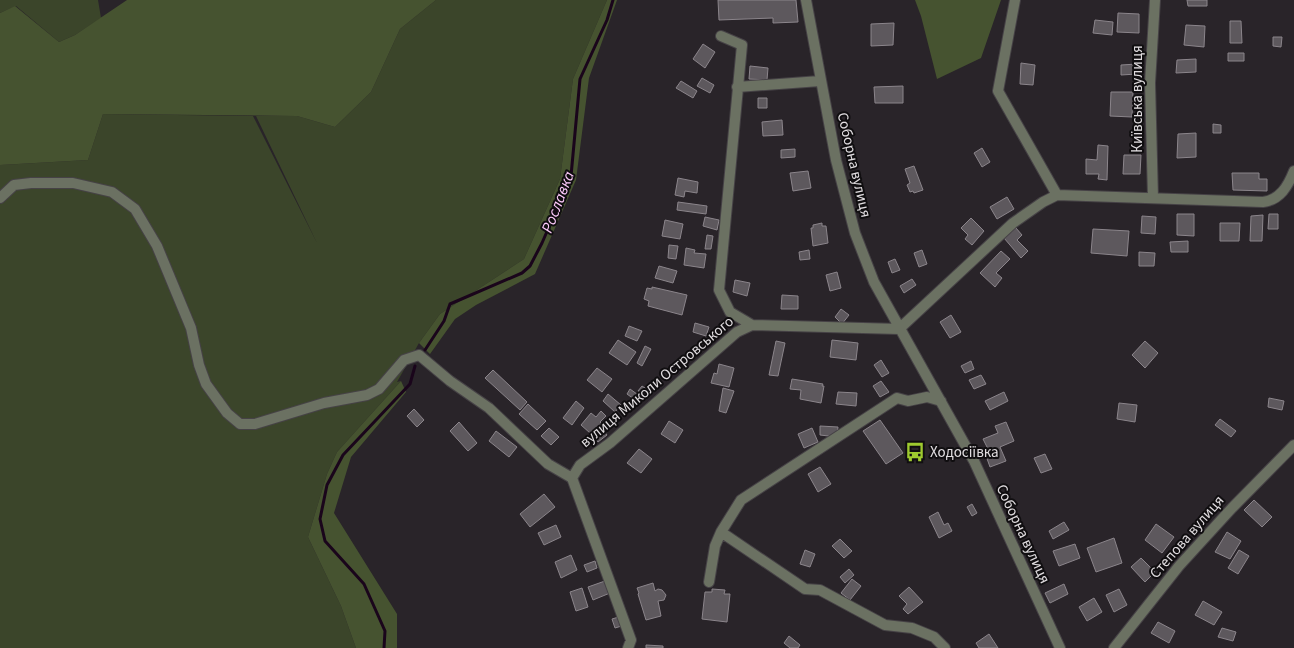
<svg xmlns="http://www.w3.org/2000/svg" width="1294" height="648" font-family="'Source Sans 3',sans-serif">
<rect width="100%" height="100%" fill="#292429"/>
<!-- green -->
<path fill="#3b452a" d="M0,0H98L101,18L75,35L59,42L16,6L0,13Z
M436,0H607L573,79L560,179L524,259L440,314L419,343L397,382L401,381L337,452L327,474L308,537L341,606L356,648H0V165L88,160L103,114L253,116L317,243L256,116H297L335,127L371,92L400,29Z"/>
<!-- forest -->
<path fill="#465330" d="M127,0H436L400,29L371,92L335,127L297,116L103,114L88,160L0,165V13L15,6L59,42L75,35Z
M607,0H617L589,78L576,180L535,274L476,305L455,319L430,354L419,343L440,314L524,259L560,179L573,79Z
M915,0H1001L981,58L937,79L921,16Z
M401,381L406,392L351,457L334,513L397,614V648H356L341,606L308,537L327,474L337,452Z"/>
<g fill="none" stroke-linecap="round" stroke-linejoin="round">
<!-- stream -->
<path stroke="#1a051b" stroke-width="3" d="M425,350L444,321L450,304L522,273L530,266L542,243L571,176L580,79L607,20L613,0
M384,648L385,631L364,584L325,541L320,519L327,485L343,455L410,384L415,366"/>
</g>
<!-- building -->
<path fill="#5d585d" stroke="#8b858b" d="M718,0H796L798,22L773,23V18L719,20Z
M1187,0H1207V6H1188Z
M1118,13L1139,14V33L1117,32Z
M1095,20L1113,22L1112,35L1093,33Z
M1230,21H1241L1242,43H1230Z
M894,23L893,45L871,46V24Z
M1186,25L1205,26L1204,47L1184,45Z
M1273,37H1282L1281,47L1273,46Z
M703,44L715,52L705,68L693,59Z
M1228,53H1244V61H1228Z
M1196,59V72L1176,73L1177,60Z
M1021,63L1035,65L1033,85L1020,84Z
M1137,64V74L1121,75V65Z
M750,66L768,68L767,80L749,79Z
M702,78L714,85L710,93L697,86Z
M681,81L697,91L693,98L676,88Z
M903,86V103H875L874,87Z
M1111,92H1133L1132,117L1110,116Z
M758,98H767V108H758Z
M782,120L783,135L763,136L762,122Z
M1213,124L1221,125V133H1213Z
M1196,133V157L1177,158L1178,134Z
M1098,145L1108,146L1107,180L1098,179L1099,174H1086V159L1097,160Z
M982,148L990,162L982,167L974,153Z
M795,149V157L781,158V150Z
M1124,155H1141L1140,174H1123Z
M914,166L923,190L914,193L913,191L910,192L907,185L910,183L905,169Z
M808,171L811,188L793,191L790,173Z
M1232,173H1259V179H1267V191L1233,190Z
M678,178L698,182L697,193L685,191L684,197L675,195Z
M1007,197L1014,209L997,219L990,207Z
M678,202L707,206L706,214L677,210Z
M1177,214H1194V236L1177,235Z
M1269,214H1278V229H1268Z
M1263,215L1262,241H1250L1251,216Z
M1142,216L1156,217L1155,234L1141,233Z
M705,217L719,220L717,230L703,226Z
M971,218L984,231L972,245L965,239L968,235L961,228Z
M665,220L683,224L680,239L662,236Z
M822,223V226H826L828,243L813,246L811,228H813V225Z
M1220,223H1240L1239,241H1220Z
M1016,228L1022,235L1017,240L1028,251L1021,258L1004,238Z
M1093,229L1129,231L1127,256L1091,253Z
M707,235L713,236L711,249H705Z
M1188,241V252H1171L1170,242Z
M669,245L678,246L676,259L668,258Z
M686,248L695,250L694,253L706,254L704,268L684,265Z
M809,250L810,259L800,260L799,252Z
M922,250L927,264L919,267L914,253Z
M1001,251L1010,259L996,273L1002,278L995,287L980,273Z
M1139,252L1155,253L1154,266H1139Z
M895,259L900,270L892,273L888,262Z
M659,266L677,271L673,283L655,278Z
M837,272L841,288L830,291L826,275Z
M912,279L916,285L904,293L900,286Z
M735,280L750,283L747,296L733,292Z
M652,287L687,295L682,315L648,306L649,301L644,299L647,288L652,289Z
M782,295L798,296V309H781Z
M841,309L849,315L842,324L835,317Z
M951,315L961,332L950,338L940,322Z
M695,323L709,327L706,336L693,332Z
M629,326L642,331L637,341L625,336Z
M618,340L636,352L627,365L609,353Z
M832,340L858,343L856,360L830,357Z
M776,341L785,343L778,376L769,375Z
M1145,341L1158,353L1145,368L1132,355Z
M645,346L651,349L642,366L637,363Z
M881,360L889,373L882,377L874,365Z
M971,361L974,369L965,373L961,366Z
M719,364L734,368L729,387L711,383L714,373L717,374Z
M597,368L612,379L602,392L587,380Z
M493,370L527,402L520,410L485,378Z
M981,375L986,384L974,389L969,380Z
M792,379L823,384L822,386H824L821,403L800,399L801,390L790,389Z
M881,381L889,392L880,397L873,386Z
M642,386L651,392L647,397L638,391Z
M723,388L734,391L726,413L719,411Z
M630,389L641,397L638,402L627,394Z
M838,392L857,393L856,406L836,404Z
M1004,392L1008,401L990,410L985,401Z
M608,394L621,405L615,412L603,401Z
M1269,398L1284,401L1282,410L1268,407Z
M576,401L584,408L572,425L563,418Z
M1119,403L1137,405L1135,422L1117,419Z
M528,404L546,421L537,430L519,414Z
M414,409L424,420L417,427L407,416Z
M601,411L606,416L600,422L602,424L597,429L595,428L590,433L581,425L591,413L596,417Z
M1220,419L1236,431L1231,437L1215,425Z
M880,420L903,453L886,464L863,431Z
M669,421L683,430L675,443L661,434Z
M459,422L477,443L468,451L450,431Z
M1006,422L1014,441L1000,447L1006,461L990,467L985,453L989,451L983,439L998,433L995,426Z
M820,426L838,427L837,437L820,435Z
M549,428L559,437L551,445L541,436Z
M812,428L818,442L804,448L798,434Z
M603,430L607,435L598,442L594,437Z
M496,431L517,447L509,457L489,441Z
M639,449L652,459L641,473L627,463Z
M1045,454L1052,469L1041,473L1034,458Z
M820,467L831,484L818,492L808,474Z
M544,494L555,507L530,527L520,514Z
M1254,500L1272,517L1262,527L1244,510Z
M972,504L977,513L972,516L967,507Z
M938,512L944,525L948,523L952,531L939,538L929,517Z
M1064,522L1069,530L1053,539L1049,531Z
M1156,524L1174,537L1162,553L1145,540Z
M556,525L561,537L544,545L538,533Z
M1227,532L1241,541L1230,559L1215,552Z
M1114,538L1122,563L1096,572L1087,548Z
M840,539L852,551L844,558L832,546Z
M1075,544L1080,558L1059,566L1053,551Z
M805,550L815,554L810,567L800,564Z
M1239,550L1249,556L1238,574L1228,568Z
M571,555L577,570L561,578L555,562Z
M1141,558L1155,572L1145,582L1131,567Z
M595,561L597,568L587,572L584,565Z
M849,569L854,575L845,583L840,577Z
M852,579L861,586L850,600L841,593Z
M605,581L610,593L593,600L588,587Z
M653,583L655,591L658,589L662,590L666,595L664,600L658,601L661,616L646,620L638,594L639,593L637,588Z
M1064,584L1068,594L1050,603L1045,593Z
M909,587L923,602L908,614L903,609L907,604L899,596Z
M582,588L588,607L576,611L570,592Z
M712,589L725,590L724,594H730L727,622L702,619L705,592H712Z
M1119,589L1127,605L1114,612L1106,595Z
M1094,598L1102,612L1087,621L1079,607Z
M1203,601L1222,612L1214,625L1195,615Z
M622,616L625,625L615,628L612,619Z
M1158,622L1175,631L1169,643L1151,633Z
M1222,628L1236,632L1233,641L1218,637Z
M989,634L998,648H979L976,643Z
M789,636L800,645L798,648H790L784,643Z
M646,645L663,646V648H646Z"/>
<g fill="none" stroke-linecap="round" stroke-linejoin="round">
<defs>
<path id="minor" d="M806,0L836,160L855,233L874,282L974,461L1060,648
M1015,0L998,91L1057,195
M737,87L820,81
M0,198L14,185L31,183H73L112,192L135,209L157,246L191,328L199,365L206,384L227,413L240,424H255L324,403L367,395L379,389L404,360L419,355L450,381L489,408L548,464L572,478
M1153,198L1150,83L1155,0
M752,325L899,329L1013,223L1043,202L1057,195L1263,202C1280,200 1288,186 1294,171
M721,532L805,589L820,590L885,625L912,628L934,637L945,648
M709,582L715,546L721,532L741,500L897,398L908,401L927,397L941,401
M628,648L631,640L572,478L580,465L610,443L737,332L752,325L730,312L719,290L742,45L721,36
M1114,648L1179,566L1232,508L1294,445"/>
</defs>
<!-- minor casing -->
<use href="#minor" stroke="#464246" stroke-width="12"/>
<!-- minor -->
<use href="#minor" stroke="#6b7162" stroke-width="10"/>
</g>
<!-- icons -->
<defs>
<symbol id="bus-bare" viewBox="-9 -9 18 18"><path d="M-5-6H5V4H4V6H2V4H-2V6H-4V4H-5ZM-3.5-4V0h7V-4ZM-3.5 1.2v1.5H-2V1.2ZM2 1.2v1.5H3.5V1.2Z" fill="#9eca2f" stroke="#100e10" stroke-width="2.5" paint-order="stroke"/></symbol>
</defs>
<g fill-rule="evenodd">
<use href="#bus-bare" x="901" y="438" width="28" height="28"/>
</g>
<g text-anchor="middle" dominant-baseline="central" stroke-width="4" stroke-linejoin="round" paint-order="stroke">
<!-- street labels -->
<g font-size="15" fill="#e1dde0" stroke="#100e10">
<text transform="translate(1137 99) rotate(-90)">Київська вулиця</text>
<text transform="translate(854 165) rotate(77)">Соборна вулиця</text>
<text transform="translate(657 382) rotate(-40)">вулиця Миколи Островського</text>
<text transform="translate(1023 534) rotate(65)">Соборна вулиця</text>
<text transform="translate(1187 537) rotate(-49)">Степова вулиця</text>
</g>
<!-- poi labels -->
<g font-size="15" fill="#e1dde0" stroke="#100e10" text-anchor="start">
<text x="930" y="452">Ходосіївка</text>
</g>
<!-- water labels -->
<g font-size="16" font-style="italic" fill="#fdcafb" stroke="#100e10">
<text transform="translate(558 202) rotate(-69)">Рославка</text>
</g>
</g>
</svg>
